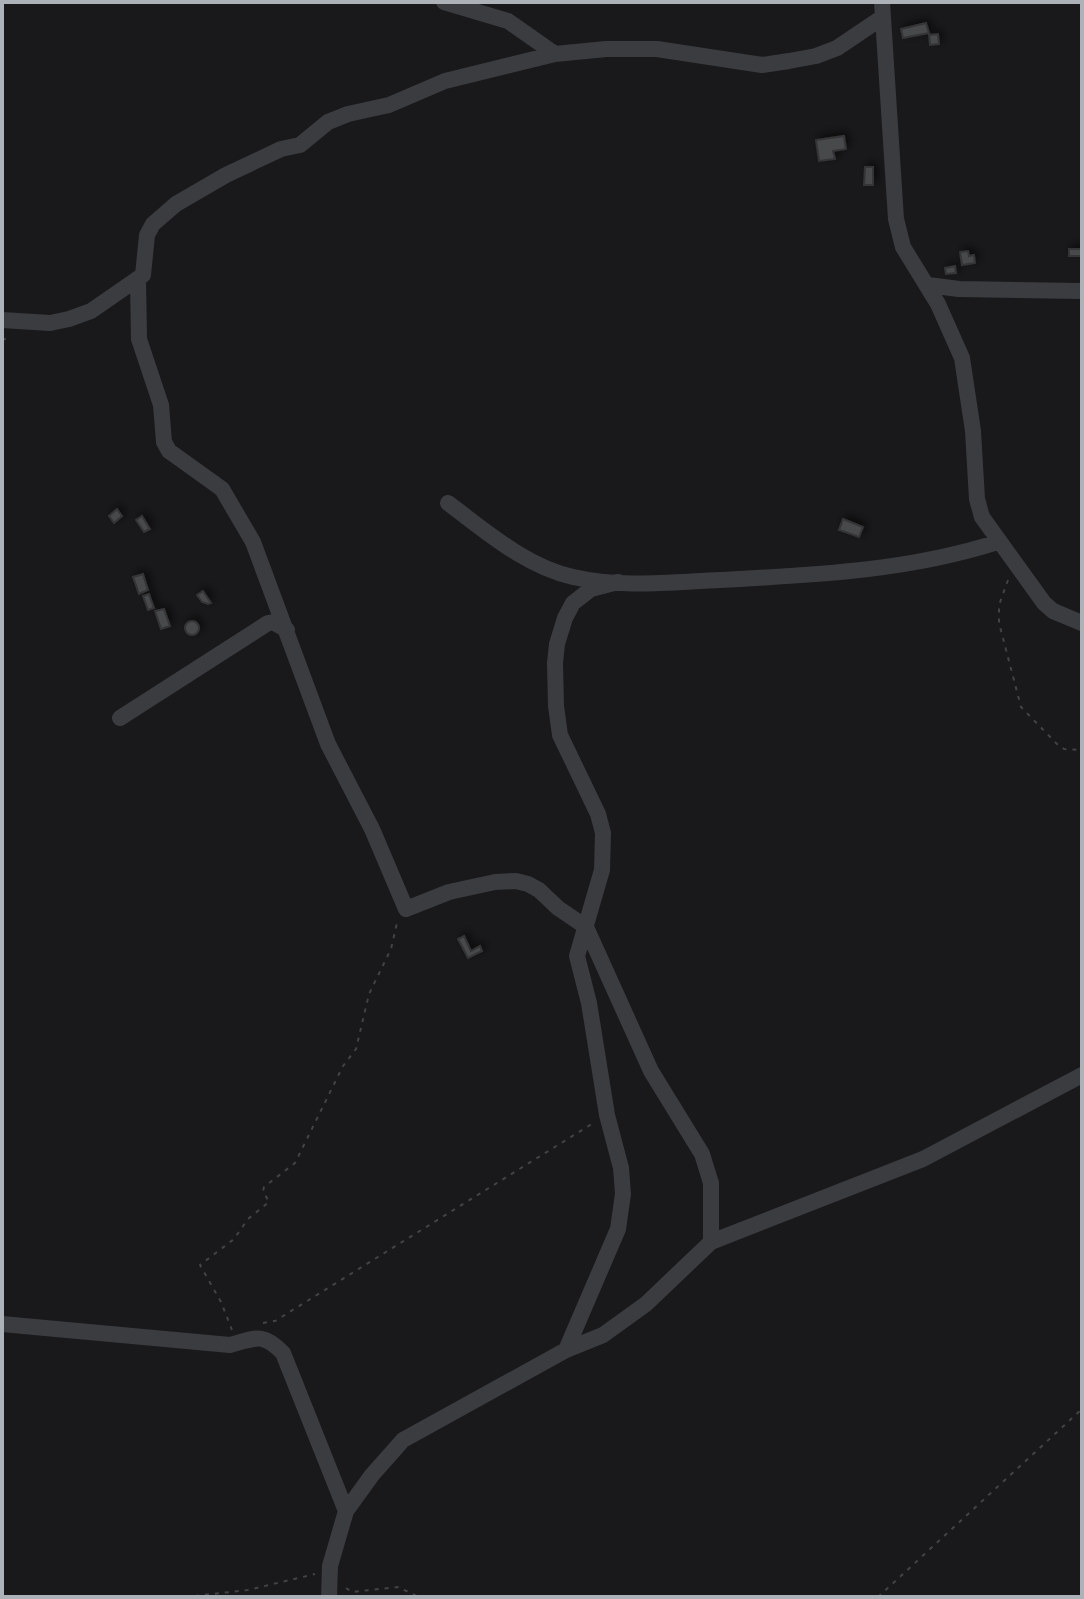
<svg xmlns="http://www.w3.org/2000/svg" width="1084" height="1599" font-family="'Varela Round',sans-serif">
<defs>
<filter id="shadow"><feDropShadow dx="3.5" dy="-3.5" stdDeviation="4" flood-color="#0009"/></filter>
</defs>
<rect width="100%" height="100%" fill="#19191b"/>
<!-- building -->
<path fill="#46484b" stroke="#343437" stroke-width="2" filter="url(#shadow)" d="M926,23L929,33L903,38L901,29Z
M938,34L939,44L930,45L929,35Z
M844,136L846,149L833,151L835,159L819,161L816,140Z
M865,167H873V185H864Z
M1069,249H1082V256H1069Z
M968,251L969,256L974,255L975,263L962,265L960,252Z
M955,266L956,273L946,274L945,268Z
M117,509L122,516L114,523L109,516Z
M142,516L150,529L144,532L136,520Z
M843,519L863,527L859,537L839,530Z
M143,574L148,590L139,594L133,577Z
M203,591L211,603L208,604L202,602L197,595Z
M149,594L154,608L148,610L143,596Z
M164,609L170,626L161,629L155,611Z
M185 628a7 7 0 1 1 14 0a7 7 0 1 1-14 0Z
M464,936L471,951L480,946L482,951L468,958L458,939Z"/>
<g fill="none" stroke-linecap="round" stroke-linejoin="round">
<!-- path -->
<path stroke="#414347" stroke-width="2" stroke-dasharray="4 6" stroke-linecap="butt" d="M2,340L11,337
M1008,580L999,605V623L1021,707L1057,744L1064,749L1082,750
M263,1323L275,1321L595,1122
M232,1330L221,1302L200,1265L234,1239L248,1219L269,1202L263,1191L264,1187L295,1163L343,1066L356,1049L369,994L391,949L397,923
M346,1588L352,1592L398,1587L419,1597
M185,1597L248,1590L315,1574
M878,1597L1082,1409"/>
<!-- street -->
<path stroke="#3b3c40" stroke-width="16" d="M444,2L508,21L555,54
M882,2L896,219L903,247L938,304L962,358L973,431L977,499L982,517L1044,603L1053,611L1082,623
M138,280L139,339L161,405L164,442L169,451L222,489L253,542L328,744L372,829L406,909L449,892L495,882L516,881L528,884L539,890L558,908L586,927L651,1071L702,1154L711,1183V1242
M928,285L959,289L1082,291
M2,320L50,323L69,319L91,311L143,275L147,235L153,224L176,204L226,175L281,149L300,145L328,122L348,114L389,105L445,81L555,54L606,49H657L762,65L789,61L816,56L837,48L883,17
M448,503C487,532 525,566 573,577C622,588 671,582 720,580C814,575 908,571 998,542
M120,718L268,623L273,622L287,630
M2,1324L230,1345C256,1338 263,1332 283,1353L346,1511L330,1566L329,1597
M566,1350L618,1229L623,1194L621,1168L607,1115L589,1003L577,956L602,870L603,833L598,814L560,735L556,706L555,663L557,644L565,618L573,603L591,589L618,582
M346,1511L372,1475L403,1440L566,1350L603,1335L646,1304L711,1242L923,1159L1082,1075"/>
</g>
<!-- border -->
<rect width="1084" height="1599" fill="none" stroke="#adb2b9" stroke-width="8"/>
</svg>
